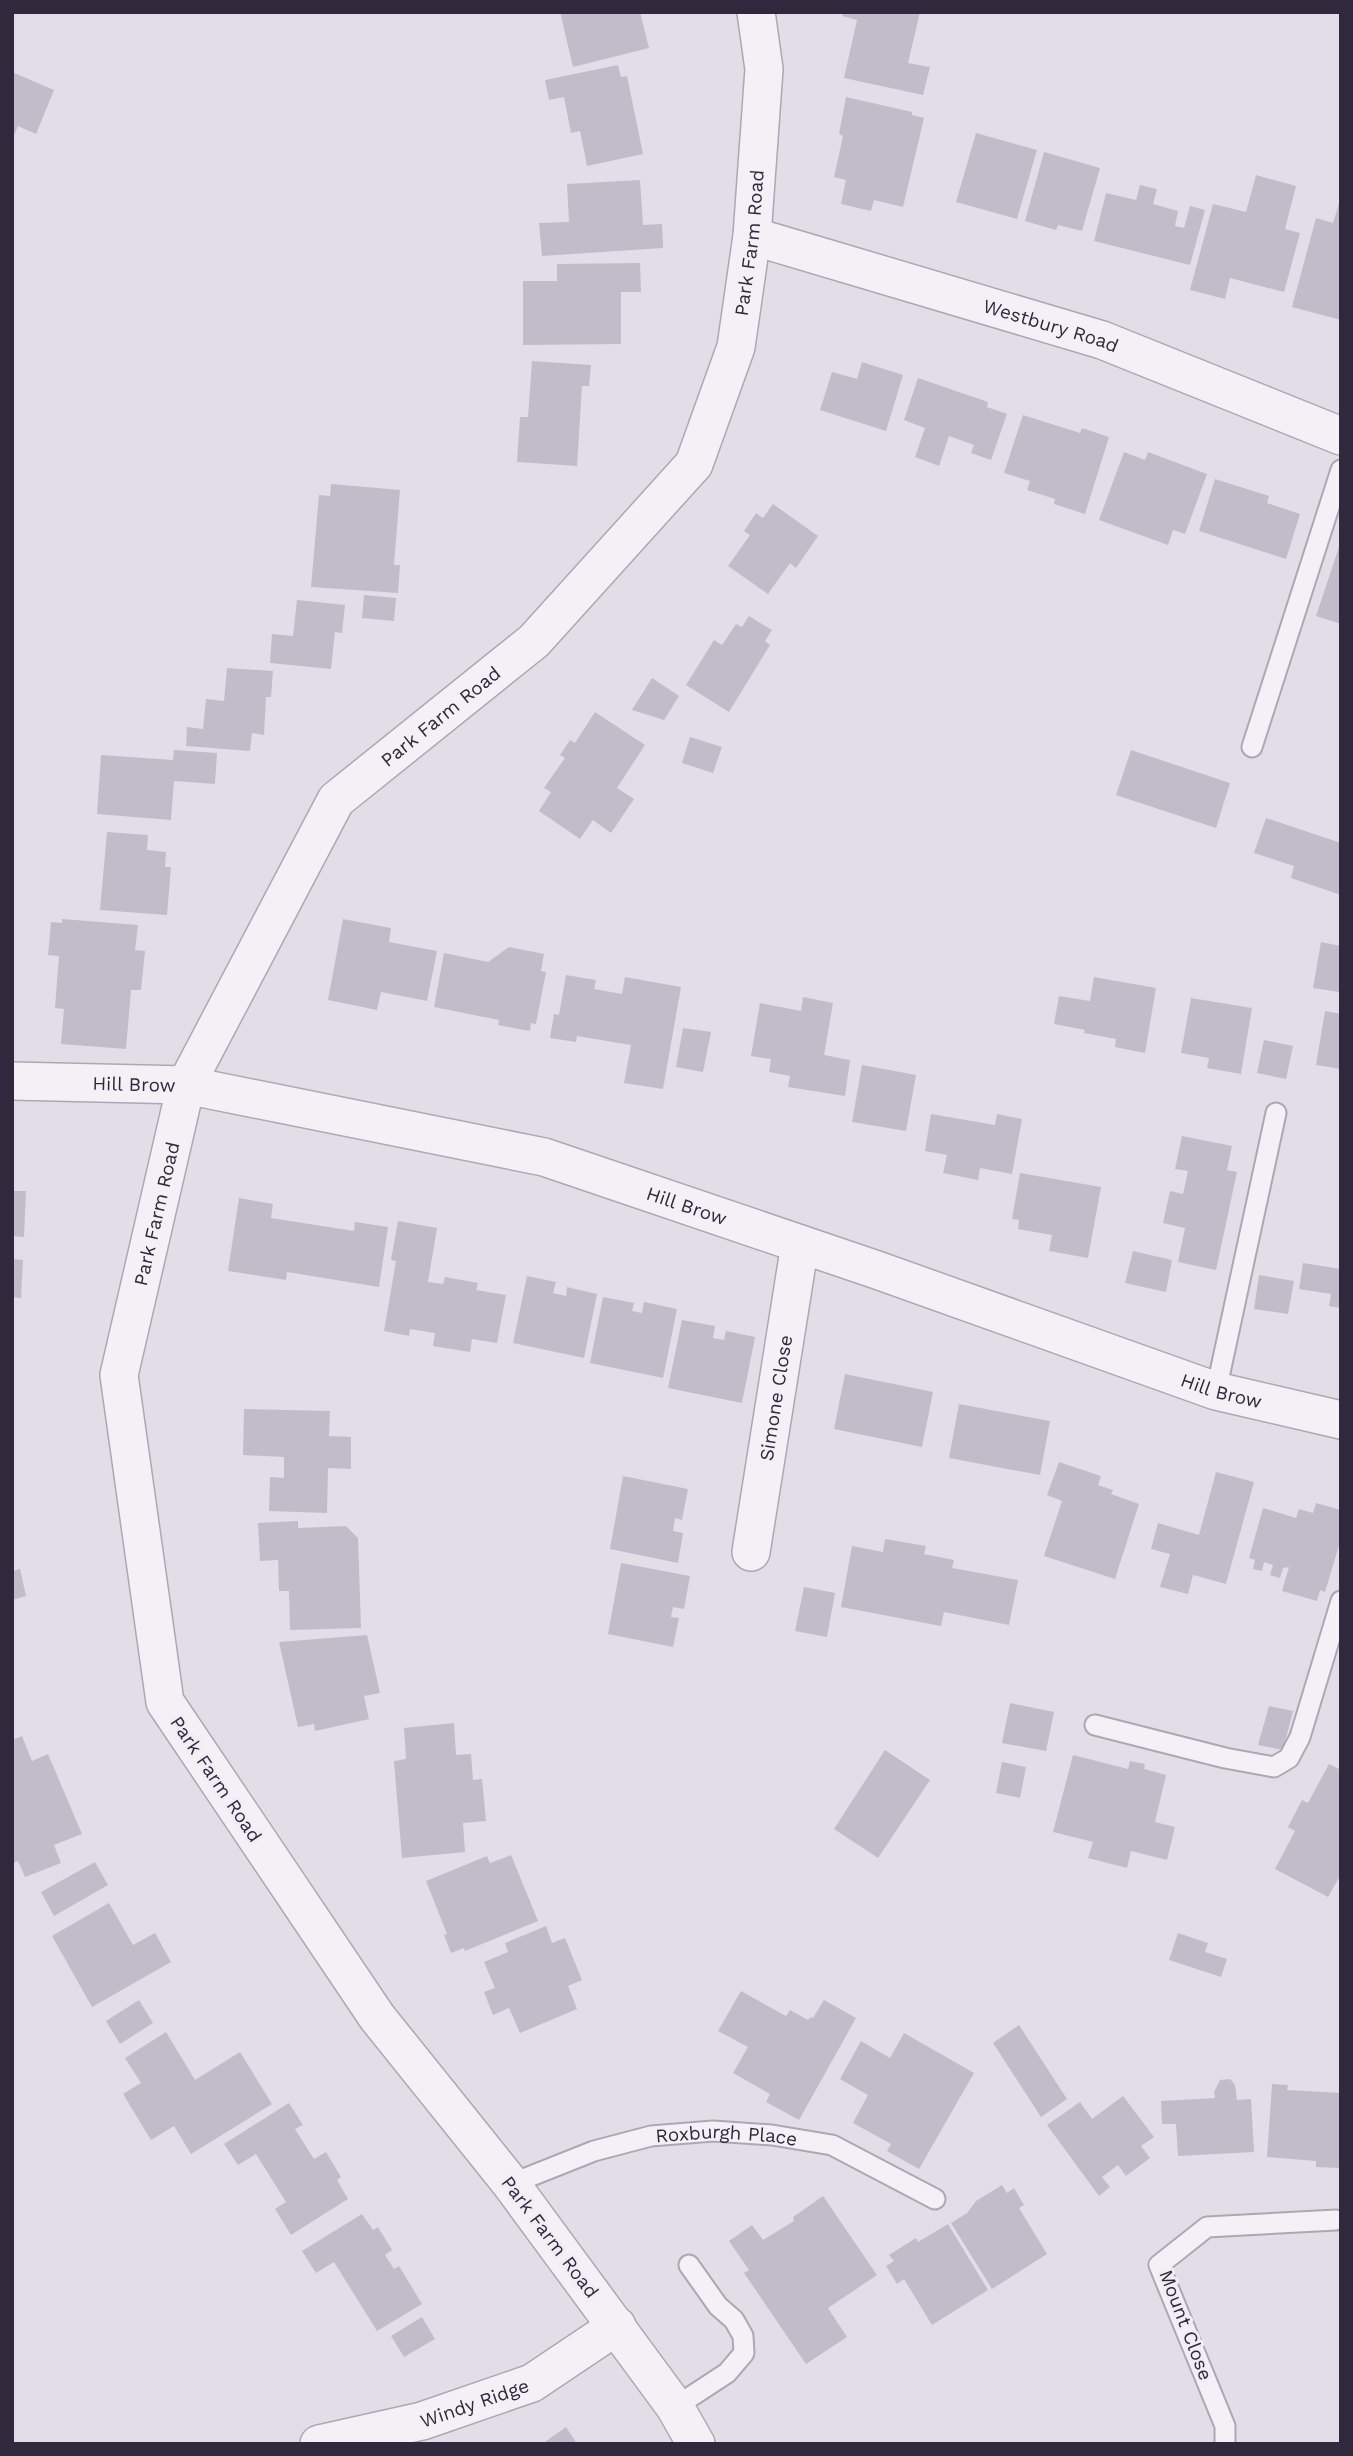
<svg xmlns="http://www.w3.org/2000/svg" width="1353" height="2456" font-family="'Work Sans',sans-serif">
<rect width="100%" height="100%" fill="#e2dee7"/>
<!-- building -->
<path fill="#c1bcca" d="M560,12H640L649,48L573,67Z
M843,12H920L908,63L930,67L923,95L844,78L857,20L842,16Z
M618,65L621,77L627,76L643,154L587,166L580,131L571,133L564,97L549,100L545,80Z
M12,72L54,90L36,134L18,126L12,140Z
M846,97L912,112V115L924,118L903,207L874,200L871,211L841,204L846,180L834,177L843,136L839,134Z
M976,133L1037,150L1017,219L956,202Z
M1044,152L1100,168L1082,231L1058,225L1056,230L1025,221Z
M1256,175L1296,186L1285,229L1300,233L1284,292L1230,278L1225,299L1190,290L1213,204L1246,212Z
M640,180L643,225L662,224L663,248L542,256L539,223L569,222L567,184Z
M1140,185L1157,189L1153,204L1178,211L1175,226L1184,228L1190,206L1205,210L1190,265L1094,241L1106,193L1136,200Z
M1341,197V320L1292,307L1316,218L1333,223Z
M640,263L641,292H621V344L523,345V281H557V264Z
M532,361L591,365L589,386H582L577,466L517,462L520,417H528Z
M862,362L903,375L886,431L820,410L832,372L857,379Z
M918,378L988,402L987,407L1007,414L991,460L971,453L974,445L949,436L939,466L915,457L925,428L904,420Z
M1023,415L1080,433L1082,428L1109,437L1085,514L1054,504L1055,499L1027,490L1030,481L1004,473Z
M1124,452L1145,460L1148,452L1207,474L1185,534L1173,530L1168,545L1099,520Z
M1215,479L1269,496L1267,503L1300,514L1286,559L1199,531Z
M331,484L400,490L394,565H400L398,593L311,587L319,495L330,496Z
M773,504L818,536L796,568L790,563L768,594L728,566L750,535L744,531L756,513L763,518Z
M1341,541V624L1316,616Z
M364,595L396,598L394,621L362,618Z
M297,600L345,605L342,633L335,632L331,669L270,663L272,634L293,636Z
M749,616L772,630L765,641L770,645L729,712L686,685L714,640L722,645L736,624L742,627Z
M227,668L273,671L271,697H266L264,735L252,733L250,751L186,746L187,727L203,729L206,699L224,701Z
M652,678L679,696L664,720L632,710Z
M595,712L645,745L617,788L634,799L611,833L593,820L580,839L539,811L551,792L544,788L565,758L560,755L570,740L575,743Z
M690,737L722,747L713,773L682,763Z
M174,750L217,753L215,784L174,781L171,820L97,814L101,755L173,760Z
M1131,750L1230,783L1216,828L1116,795Z
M1266,818L1341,843V895L1291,878L1294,866L1254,853Z
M107,832L148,835L147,850L166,852L165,867H171L167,915L100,910Z
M62,919L138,925L135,950L145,951L141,990H131L126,1049L61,1044L64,1009L55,1008L59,956L48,955L51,922L62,923Z
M343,919L391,928L389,942L437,951L427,1001L381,992L377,1010L328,1000Z
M1321,942L1341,946L1339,992L1313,988Z
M509,947L544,954L541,971L546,972L536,1024L531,1023L530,1031L498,1025L499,1020L434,1007L444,953L488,962Z
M566,975L596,980L594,989L622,994L625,977L681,987L663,1089L624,1083L631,1045L577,1036L576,1042L550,1038L554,1014L559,1015Z
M1094,977L1156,988L1145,1053L1115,1047L1116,1039L1084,1033L1085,1030L1054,1024L1059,996L1090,1001Z
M803,997L833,1003L824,1055L850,1060L845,1096L788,1087L790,1076L769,1072L771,1059L751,1056L760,1003L801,1011Z
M1191,998L1252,1008L1241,1074L1207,1068L1209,1058L1181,1053Z
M1325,1011L1341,1014V1069L1316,1065Z
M683,1028L711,1032L703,1072L676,1067Z
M1264,1040L1293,1046L1286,1079L1257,1073Z
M862,1065L916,1075L906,1131L852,1122Z
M931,1114L995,1125L997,1114L1022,1119L1012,1174L980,1168L978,1180L943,1173L947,1155L925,1151Z
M1182,1136L1232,1146L1227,1170L1237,1172L1216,1270L1178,1262L1185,1228L1163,1223L1170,1191L1183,1194L1188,1171L1175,1169Z
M1020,1173L1101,1187L1088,1258L1049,1251L1052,1235L1018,1229L1019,1220L1012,1219Z
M12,1191H26L24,1237L12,1236Z
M239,1198L273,1204L271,1218L354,1231L355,1222L388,1227L379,1287L287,1272L286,1280L228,1271Z
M398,1221L437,1228L428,1282L443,1284L445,1277L478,1283L476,1290L506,1295L497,1343L472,1339L470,1352L433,1346L435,1333L410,1329L409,1336L384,1331L396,1261L391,1260Z
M1133,1251L1172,1260L1166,1292L1125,1283Z
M12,1259L23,1260L21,1298L12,1297Z
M1303,1263L1341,1269V1308L1329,1306L1331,1294L1299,1289Z
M1259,1275L1294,1281L1288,1314L1254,1309Z
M527,1276L556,1282L553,1293L566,1296L567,1287L597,1294L584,1358L513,1343Z
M603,1297L634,1303L632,1311L642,1313L644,1302L677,1309L663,1378L590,1363Z
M682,1320L715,1326L713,1338L724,1340L726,1331L755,1337L742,1403L668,1388Z
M845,1374L933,1392L922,1447L834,1429Z
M959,1404L1050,1421L1040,1475L949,1458Z
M244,1409L330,1411L329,1436L351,1437V1469L328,1468L327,1513L269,1511L270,1477L284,1478V1457L243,1455Z
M1059,1462L1101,1476L1098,1485L1113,1490L1111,1494L1139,1504L1115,1579L1044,1556L1062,1501L1047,1495Z
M1216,1472L1254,1482L1226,1584L1193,1575L1188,1594L1160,1587L1170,1554L1151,1549L1158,1523L1199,1535Z
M623,1476L688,1489L682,1520L675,1518L673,1531L683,1533L678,1563L610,1549Z
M1316,1503L1341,1510V1539L1325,1592L1320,1590L1317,1601L1282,1591L1289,1567L1283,1568L1280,1578L1270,1575L1273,1565L1264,1562L1262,1571L1253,1569L1255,1560L1249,1558L1263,1508L1296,1518L1299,1509L1313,1513Z
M298,1521V1528L346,1526L358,1538L361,1628L290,1630L289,1591H279L278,1560L260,1561L258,1523Z
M885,1539L926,1546L924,1554L954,1560L952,1568L1018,1580L1009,1625L944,1612L941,1626L841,1607L852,1546L883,1552Z
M621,1563L690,1576L684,1609L673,1607L671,1617L679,1618L673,1647L608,1634Z
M20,1569L26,1596L12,1600V1571Z
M804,1587L835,1593L827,1637L795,1631Z
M367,1635L380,1693L364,1696L369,1719L315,1731L314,1724L298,1727L279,1642Z
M1010,1703L1054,1712L1046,1751L1002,1743Z
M1269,1706L1293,1711L1283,1750L1258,1745Z
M454,1723L456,1755L471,1754L473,1780L482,1779L486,1821L463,1823L465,1852L402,1858L394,1761L406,1759L404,1728Z
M22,1736L32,1761L48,1754L82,1834L54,1845L61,1863L25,1877L18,1861L14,1863L12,1860V1740Z
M885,1750L930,1780L878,1858L834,1829Z
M1073,1755L1128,1769L1130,1761L1145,1764L1144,1769L1166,1775L1155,1822L1175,1827L1167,1860L1131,1851L1127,1868L1088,1858L1093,1842L1053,1832Z
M1002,1762L1026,1767L1020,1798L996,1793Z
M1329,1764L1341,1770V1874L1328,1897L1275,1869L1295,1831L1288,1827L1302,1800L1308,1803Z
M511,1855L538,1921L465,1951L464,1948L451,1953L444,1935L447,1934L426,1881L487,1856L490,1863Z
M95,1862L108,1885L54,1916L41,1892Z
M109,1903L133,1945L155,1933L171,1962L92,2007L52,1936Z
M546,1926L552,1943L565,1938L582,1980L568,1986L577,2009L520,2033L509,2008L493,2015L484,1992L495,1988L484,1962L508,1952L505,1943Z
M1178,1933L1208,1943L1205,1952L1227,1959L1221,1977L1169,1960Z
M741,1991L786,2016L790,2010L808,2020L811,2017L813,2018L824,2000L856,2018L799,2120L766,2102L770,2094L733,2073L748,2047L718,2031Z
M139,2000L153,2023L120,2044L106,2021Z
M1019,2025L1067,2099L1041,2117L993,2043Z
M166,2032L195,2080L240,2052L272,2104L191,2154L174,2126L151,2140L123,2094L141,2083L125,2058Z
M904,2033L974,2073L919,2169L887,2151L891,2144L853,2123L868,2095L840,2079L861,2041L890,2058Z
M1230,2079L1235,2085L1237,2100L1251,2099L1254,2152L1178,2156L1176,2124H1162L1161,2101L1215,2098L1214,2092L1220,2080Z
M1272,2084L1288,2085L1287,2090L1341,2093L1339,2168L1316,2167V2161L1267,2157Z
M1123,2096L1154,2137L1141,2146L1150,2158L1126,2176L1118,2165L1102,2177L1110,2187L1099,2196L1047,2125L1080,2102L1092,2119Z
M289,2103L303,2125L295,2129L314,2159L326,2152L341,2177L337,2180L348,2199L291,2235L275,2209L286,2202L256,2154L238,2165L224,2144Z
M1002,2185L1007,2193L1014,2188L1024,2205L1019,2208L1047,2254L992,2289L951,2223L967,2213L976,2201Z
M823,2196L877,2275L828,2308L847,2337L806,2364L744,2273L749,2270L729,2241L752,2225L763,2240L794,2221L793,2217Z
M362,2214L373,2230L378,2227L392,2250L385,2255L394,2269L399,2266L422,2304L377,2331L334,2262L316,2273L302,2251Z
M948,2224L988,2290L932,2325L904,2279L897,2284L886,2266L894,2261L889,2255L916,2238L918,2242Z
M422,2317L435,2339L404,2357L391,2336Z
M566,2427L577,2444H542Z"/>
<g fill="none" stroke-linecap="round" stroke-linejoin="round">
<defs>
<g id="lane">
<path d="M1252,747L1341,470"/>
<path d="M1216,1391L1276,1113"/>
<path d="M1095,1725L1225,1758L1274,1767L1289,1758L1300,1737L1341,1601"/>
<path id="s1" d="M511,2184L594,2151L651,2136L713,2131L772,2135L832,2145L935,2199"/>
<path d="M675,2407L727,2373L744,2353L743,2336L734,2320L718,2306L689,2265"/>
<path d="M1225,2444V2426L1159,2265L1207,2227L1336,2220"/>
</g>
<g id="street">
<path id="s2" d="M752,236L1102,340L1341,436"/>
<path id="s3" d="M12,1081L186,1085L544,1157L877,1270L1216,1391L1341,1420"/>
<path id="s4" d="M751,1552L800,1244"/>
<path id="s5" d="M319,2444L422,2421L532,2383L617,2326"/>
<path id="s6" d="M696,2444L675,2407L511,2184L377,2017L165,1702L119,1375L186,1085L336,800L534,641L694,464L736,347L752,236L764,69L756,12"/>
</g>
</defs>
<!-- lane casing -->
<use href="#lane" stroke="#ada7b4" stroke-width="23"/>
<!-- street casing -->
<use href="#street" stroke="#ada7b4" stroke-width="40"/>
<!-- lane -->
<use href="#lane" stroke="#f3f1f6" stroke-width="19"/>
<!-- street -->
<use href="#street" stroke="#f3f1f6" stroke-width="37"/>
</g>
<g text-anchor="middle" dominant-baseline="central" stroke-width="6" stroke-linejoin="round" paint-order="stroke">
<!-- street labels -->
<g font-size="19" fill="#31283d" stroke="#f0edf5">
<text stroke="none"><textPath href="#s6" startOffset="2585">Park Farm Road</textPath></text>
<text stroke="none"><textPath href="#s2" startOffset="312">Westbury Road</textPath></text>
<text stroke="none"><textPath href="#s6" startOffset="1997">Park Farm Road</textPath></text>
<text stroke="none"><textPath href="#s3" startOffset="122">Hill Brow</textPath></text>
<text stroke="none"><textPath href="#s3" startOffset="690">Hill Brow</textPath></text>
<text stroke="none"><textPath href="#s6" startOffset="1409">Park Farm Road</textPath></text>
<text stroke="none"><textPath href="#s3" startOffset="1256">Hill Brow</textPath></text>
<text stroke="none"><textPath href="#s4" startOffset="156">Simone Close</textPath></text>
<text transform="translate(216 1779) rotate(56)">Park Farm Road</text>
<text stroke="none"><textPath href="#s1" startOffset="224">Roxburgh Place</textPath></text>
<text transform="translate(550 2237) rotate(53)">Park Farm Road</text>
<text transform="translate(1186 2325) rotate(69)">Mount Close</text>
<text stroke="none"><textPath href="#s5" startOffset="161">Windy Ridge</textPath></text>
</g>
</g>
<!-- border -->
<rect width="1353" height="2456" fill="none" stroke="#31283d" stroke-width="28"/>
</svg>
